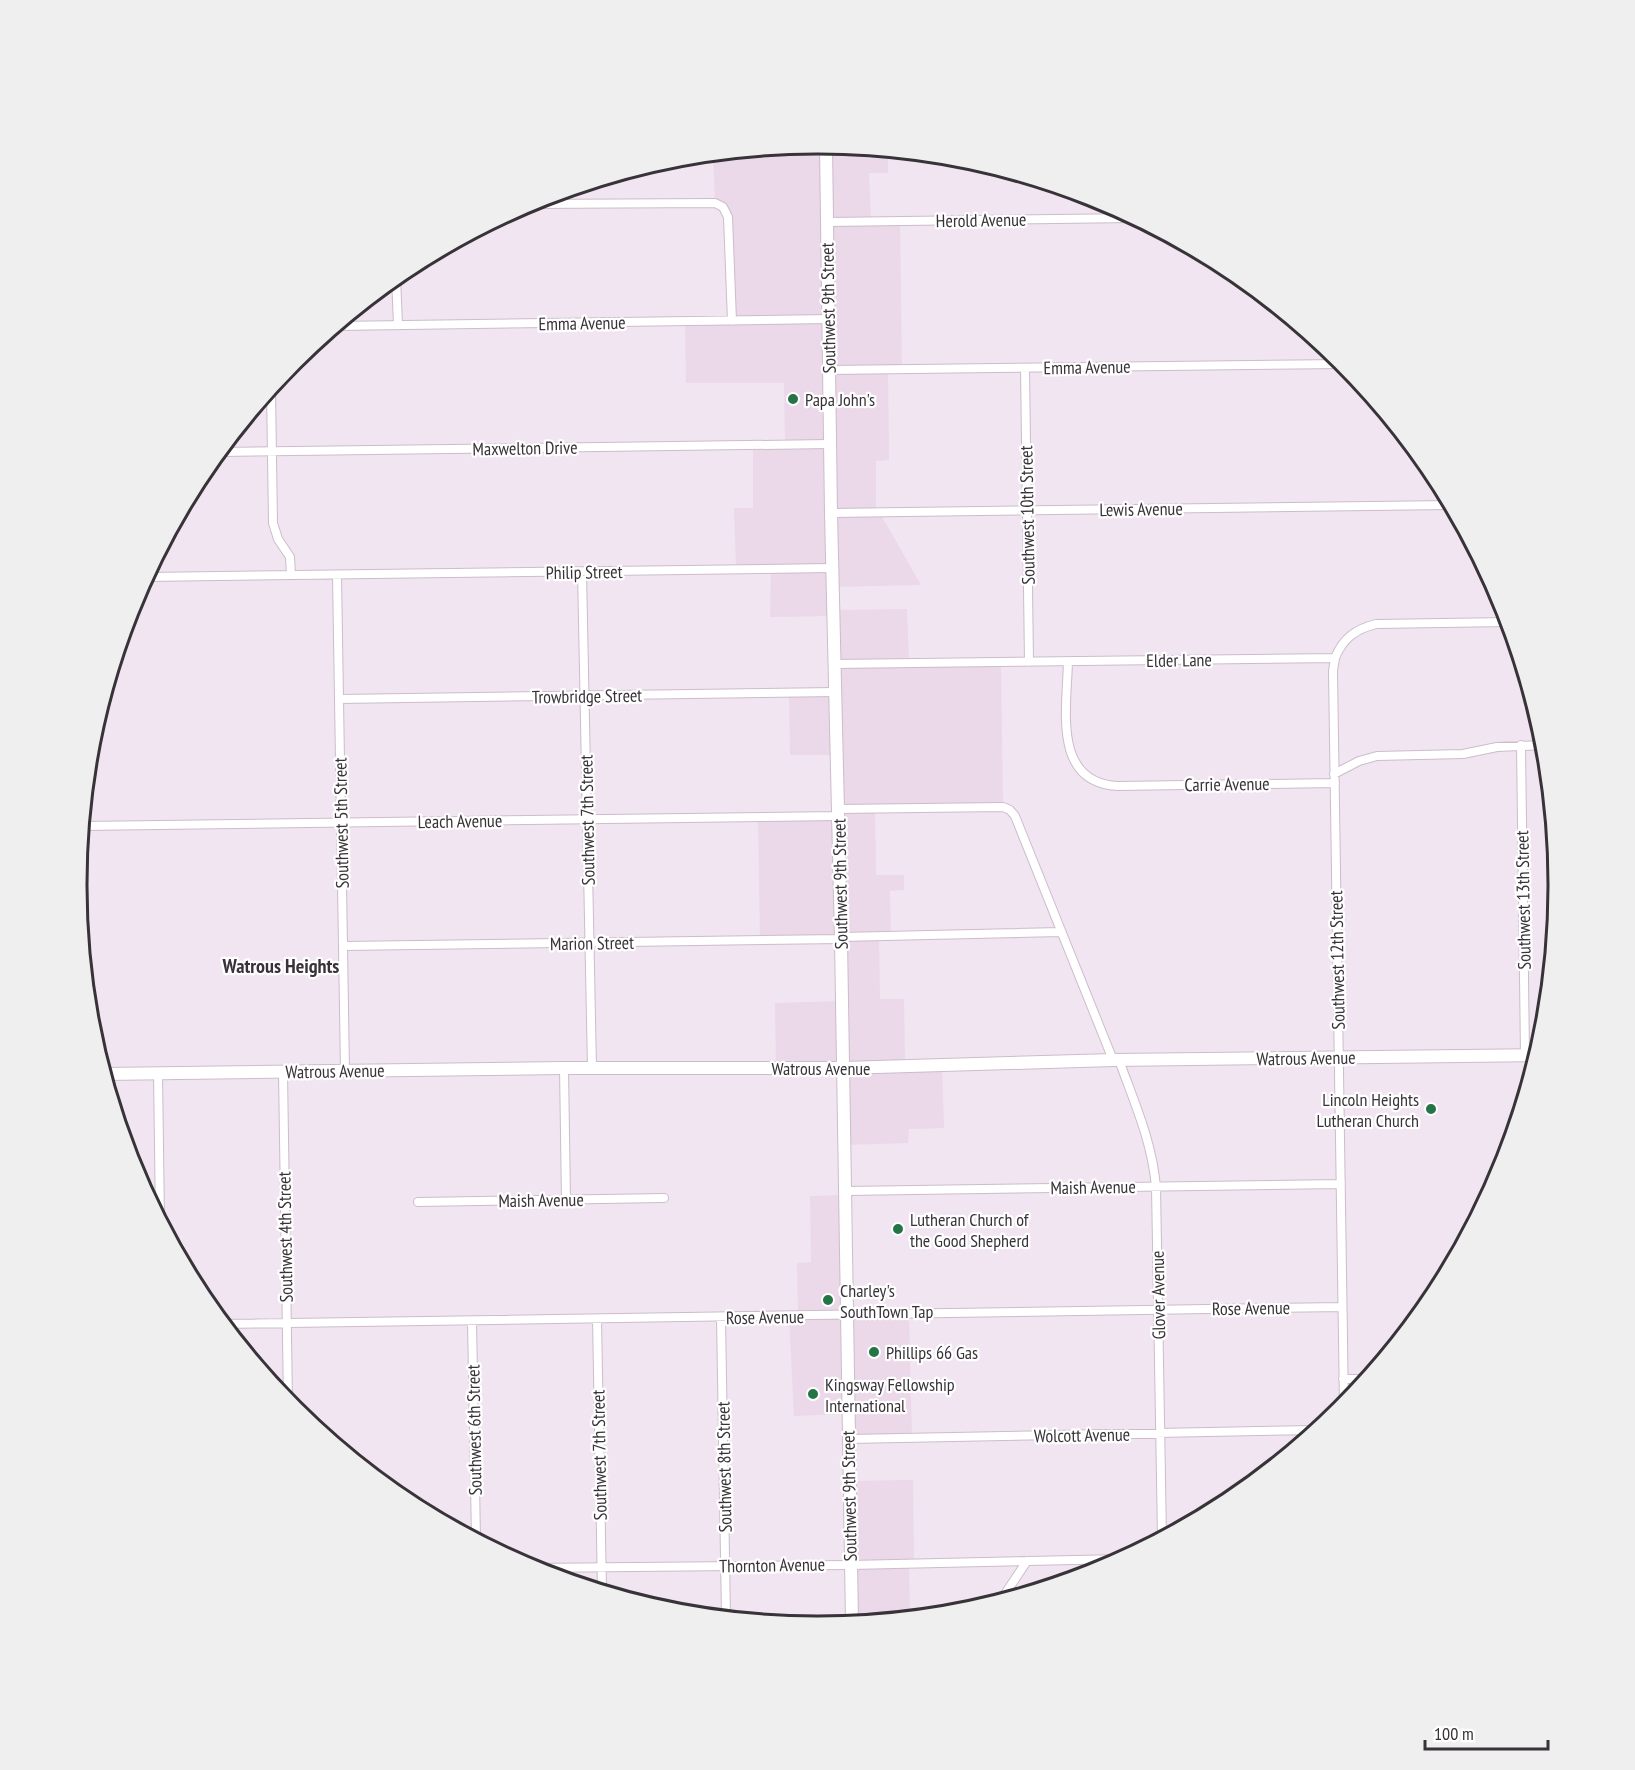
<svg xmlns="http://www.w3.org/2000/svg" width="1635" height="1770" font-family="'PT Sans Narrow',sans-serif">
<rect width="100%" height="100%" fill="#f2e5f2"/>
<!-- built -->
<path fill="#ebd8e9" d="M818,144L888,151V173H869L871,221H900L902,369L888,370L889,460L876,461V512L880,513L921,585L833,587V610L907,609L909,663L1001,662L1003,807L875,809L876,875H904V890L890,891L891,936H879L880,999H904L905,1066L942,1065L944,1128L909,1129L908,1143L844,1145L843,1068H776L775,1003L842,1001L841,939L760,941L758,817L838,816L837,755H790L789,693L835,692L833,616L770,617L771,569H736L734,508H753V445L785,444L784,383H686L685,321H732L728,217L715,203L713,154Z
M845,1195L847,1315L909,1314L912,1438L849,1439L848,1414L794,1416L789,1316H798L797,1263L811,1262L810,1196Z
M913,1480L914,1563L909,1564L910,1617L852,1623L849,1481Z"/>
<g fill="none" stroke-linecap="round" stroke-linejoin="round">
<defs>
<path id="street" d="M528,204L715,203L723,207L728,217L732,321
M828,222L1134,218
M396,277L398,325
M336,326L829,319
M1025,368L1029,662
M829,370L1344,364
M271,389L273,523L278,539L290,557L291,575
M219,452L830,444
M831,513L1451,505
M582,572L592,1068
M337,575L345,1071
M146,577L832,568
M1335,658L1333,671L1344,1406
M1068,661C1067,708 1052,783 1118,786L1335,783
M834,664L1335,658C1343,638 1356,629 1376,624L1508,622
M339,699L835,692
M1521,745L1525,1055
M1334,774L1359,761L1377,756L1463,754L1497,747L1545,745
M838,809L1003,807L1010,810L1015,816L1113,1060
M82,826L839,816
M841,937L1061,932
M343,946L841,939
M1119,1060C1134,1102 1152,1141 1156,1187L1162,1537
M564,1068L566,1200
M283,1072L288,1402
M158,1073L160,1220
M845,1191L1341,1184
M418,1202L664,1198
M721,1317L726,1617
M597,1319L602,1590
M472,1321L476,1539
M224,1324L1342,1307
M1343,1379H1366
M849,1439L1315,1430
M531,1568L850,1565L1122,1559
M1001,1600L1027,1561"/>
<path id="secondary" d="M826,145L831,513L841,939L852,1623
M104,1074L564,1068H843L1113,1060L1537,1055"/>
</defs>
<!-- street casing -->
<use href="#street" stroke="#cbbdca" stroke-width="10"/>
<!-- secondary casing -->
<use href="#secondary" stroke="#cbbdca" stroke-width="14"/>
<!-- street -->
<use href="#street" stroke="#fff" stroke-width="8"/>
<!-- secondary -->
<use href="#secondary" stroke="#fff" stroke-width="12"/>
</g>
<!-- markers -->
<g fill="#247445" stroke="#fff" stroke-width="2">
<circle cx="793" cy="399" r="6"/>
<circle cx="1431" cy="1109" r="6"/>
<circle cx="898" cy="1229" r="6"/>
<circle cx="828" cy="1300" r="6"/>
<circle cx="874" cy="1352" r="6"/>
<circle cx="813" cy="1394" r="6"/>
</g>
<g text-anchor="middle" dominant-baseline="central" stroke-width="4.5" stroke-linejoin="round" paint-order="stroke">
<!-- street labels -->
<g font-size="18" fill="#383338" stroke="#fff">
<text transform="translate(981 220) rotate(-1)">Herold Avenue</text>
<text transform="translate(828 308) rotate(-91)">Southwest 9th Street</text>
<text transform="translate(582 323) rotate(-1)">Emma Avenue</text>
<text transform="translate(1087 367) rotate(-1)">Emma Avenue</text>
<text transform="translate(525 448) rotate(-1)">Maxwelton Drive</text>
<text transform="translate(1141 509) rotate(-1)">Lewis Avenue</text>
<text transform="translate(1027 515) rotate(-91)">Southwest 10th Street</text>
<text transform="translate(584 572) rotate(-1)">Philip Street</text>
<text transform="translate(1179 660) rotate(-1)">Elder Lane</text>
<text transform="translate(587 696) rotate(-1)">Trowbridge Street</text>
<text transform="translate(1227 784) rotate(-1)">Carrie Avenue</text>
<text transform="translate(587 820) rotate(-91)">Southwest 7th Street</text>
<text transform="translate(460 821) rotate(-1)">Leach Avenue</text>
<text transform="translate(341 823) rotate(-91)">Southwest 5th Street</text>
<text transform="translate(840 884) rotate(-91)">Southwest 9th Street</text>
<text transform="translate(1523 900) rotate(-91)">Southwest 13th Street</text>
<text transform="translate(592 943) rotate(-1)">Marion Street</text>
<text transform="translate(1337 960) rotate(-91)">Southwest 12th Street</text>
<text transform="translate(1306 1058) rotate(-1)">Watrous Avenue</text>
<text x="821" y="1068">Watrous Avenue</text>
<text transform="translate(335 1071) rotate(-1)">Watrous Avenue</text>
<text transform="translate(1093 1187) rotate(-1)">Maish Avenue</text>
<text transform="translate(541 1200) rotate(-1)">Maish Avenue</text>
<text transform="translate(285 1237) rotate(-91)">Southwest 4th Street</text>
<text transform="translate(1158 1295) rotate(-91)">Glover Avenue</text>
<text transform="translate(1251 1308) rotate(-1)">Rose Avenue</text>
<text transform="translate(765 1317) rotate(-1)">Rose Avenue</text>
<text transform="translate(474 1430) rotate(-91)">Southwest 6th Street</text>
<text transform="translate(1082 1435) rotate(-1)">Wolcott Avenue</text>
<text transform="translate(599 1455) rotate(-91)">Southwest 7th Street</text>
<text transform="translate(724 1467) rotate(-91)">Southwest 8th Street</text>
<text transform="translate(849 1496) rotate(-91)">Southwest 9th Street</text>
<text transform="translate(772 1565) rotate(-1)">Thornton Avenue</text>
</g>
<!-- poi labels -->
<g font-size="18" fill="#383338" stroke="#fff" text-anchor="start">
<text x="805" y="399">Papa John's</text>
<text x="1419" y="1099" text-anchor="end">Lincoln Heights<tspan x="1419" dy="21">Lutheran Church</tspan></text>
<text x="910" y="1219">Lutheran Church of<tspan x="910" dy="21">the Good Shepherd</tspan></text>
<text x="840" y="1290">Charley's<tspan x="840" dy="21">SouthTown Tap</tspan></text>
<text x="886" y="1352">Phillips 66 Gas</text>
<text x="825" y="1384">Kingsway Fellowship<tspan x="825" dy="21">International</tspan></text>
</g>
<!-- neighbourhood labels -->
<g font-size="20" font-weight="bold" fill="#383338" stroke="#fff">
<text x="281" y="966">Watrous Heights</text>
</g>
</g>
<!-- crop -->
<path d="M0 0H1635V1770H0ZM817 154H818A730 730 0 0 1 1548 884V886A730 730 0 0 1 818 1616H817A730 730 0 0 1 87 886V884A730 730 0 0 1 817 154Z" fill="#efefef" fill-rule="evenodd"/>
<path fill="none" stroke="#383338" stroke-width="3" d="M817 154H818A730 730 0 0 1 1548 884V886A730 730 0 0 1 818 1616H817A730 730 0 0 1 87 886V884A730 730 0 0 1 817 154Z"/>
<!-- scale -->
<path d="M1425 1740v9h123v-9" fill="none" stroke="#383338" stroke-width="3"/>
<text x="1434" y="1740" font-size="18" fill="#383338" stroke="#ffffff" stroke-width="4.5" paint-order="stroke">100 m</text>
</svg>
